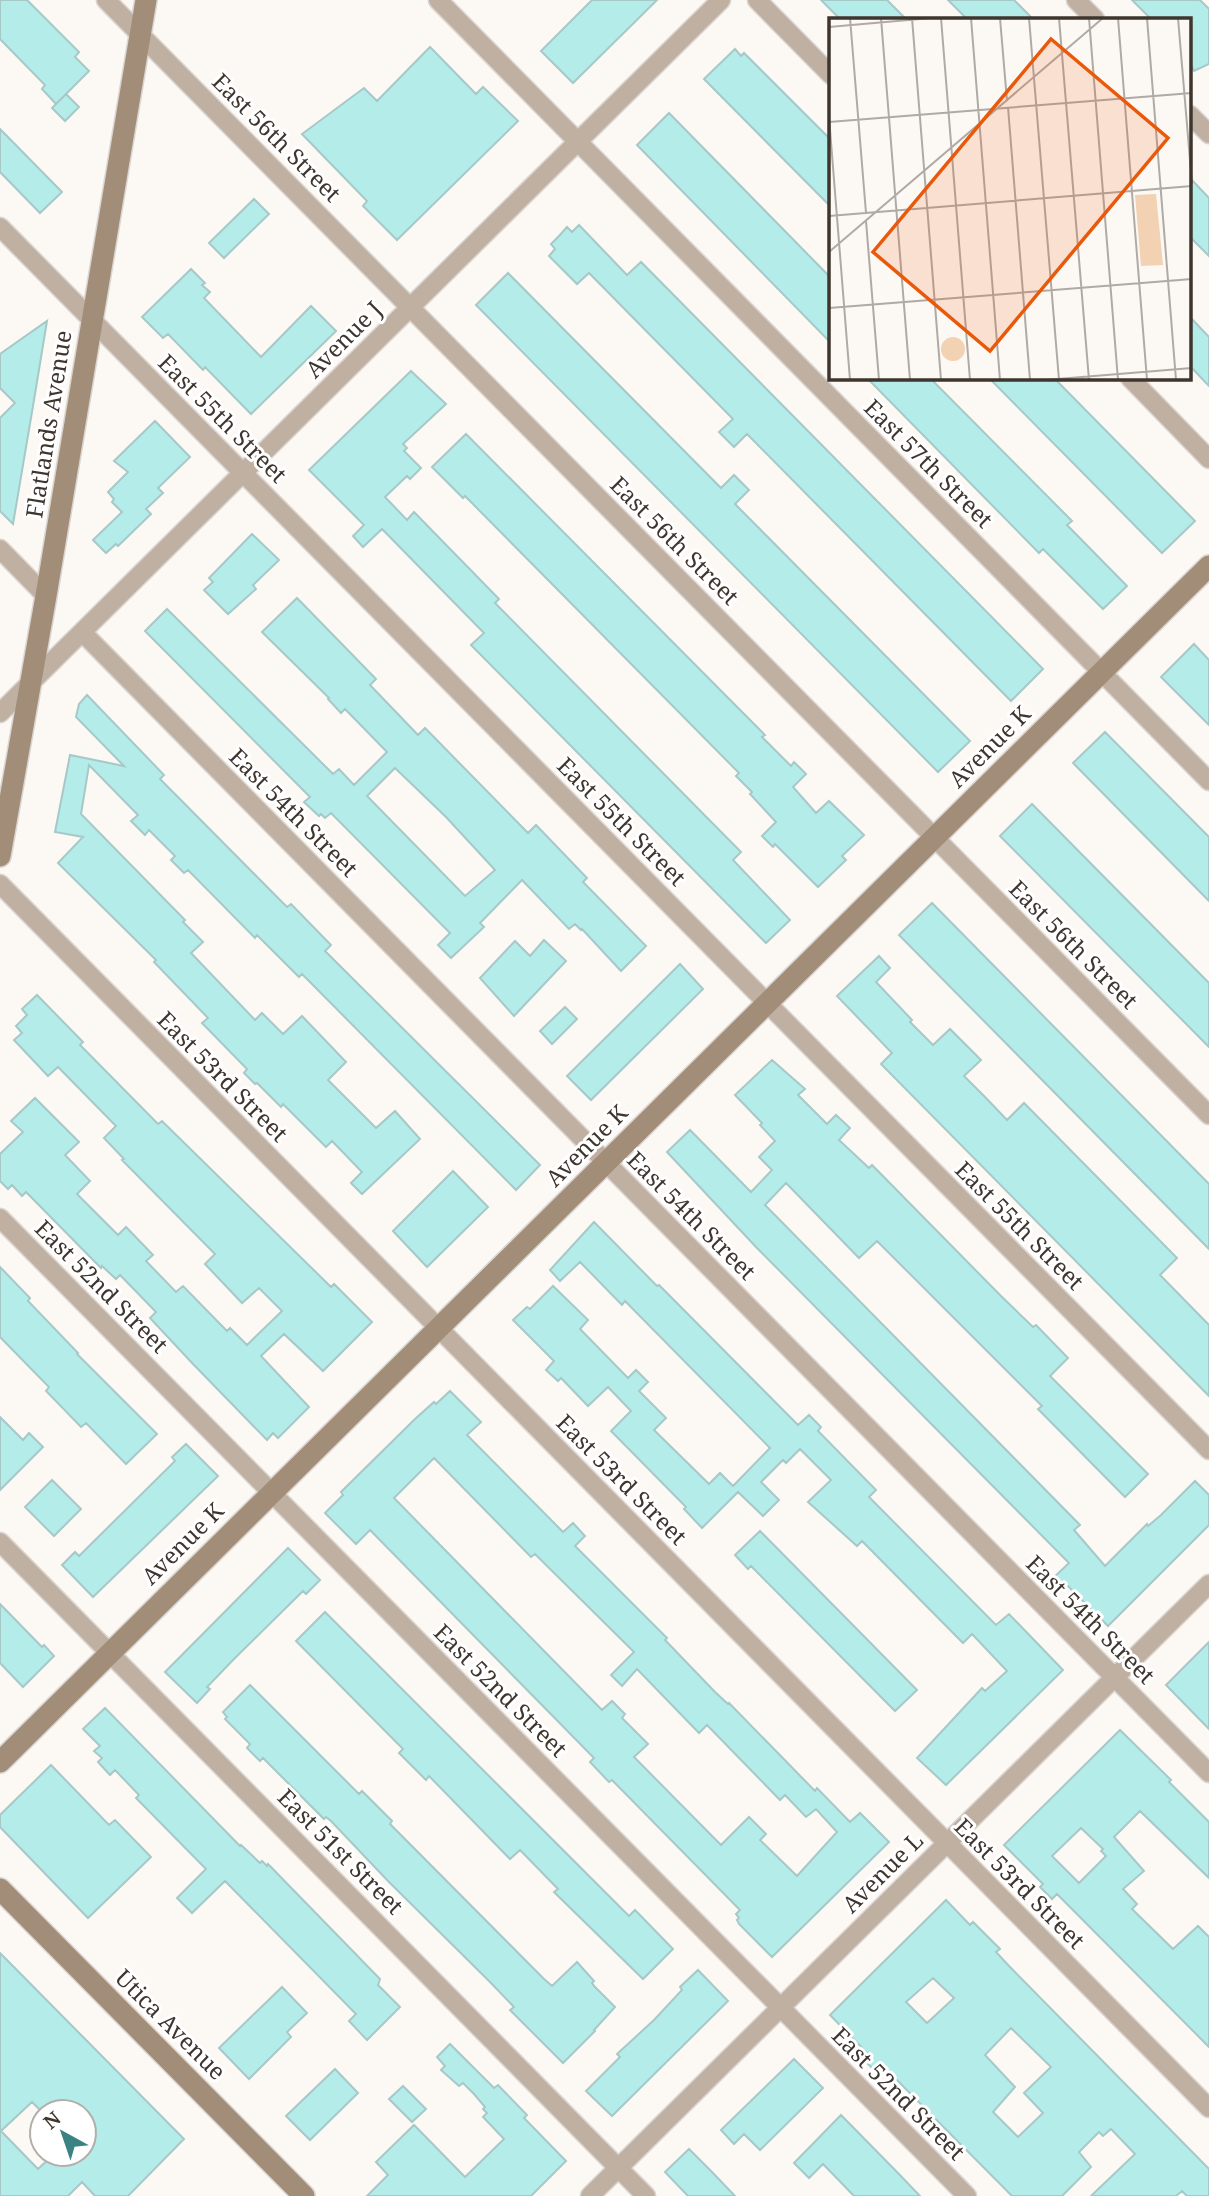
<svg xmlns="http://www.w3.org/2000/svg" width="1209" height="2196" font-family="'Noto Serif',serif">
<rect width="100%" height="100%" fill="#fcf8f4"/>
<!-- building -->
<path fill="#b4ecea" stroke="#a6c9c8" stroke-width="2" fill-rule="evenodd" d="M0,0H27L79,52L75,57L89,71L56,104L42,89L45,85L0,39Z
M592,0H657L573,83L541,51Z
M821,0H887L906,19H840Z
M948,0H1014L1033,19H967Z
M1132,0H1200L1209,9V64L1194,71L1190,63V19H1151Z
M430,47L476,94L483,87L518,121L397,240L363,206L367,201L302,134L364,88L377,101Z
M735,49L741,56L744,53L831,140V207L704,79Z
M66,94L79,107L65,121L52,108Z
M669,113L831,278V343L637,145Z
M0,129L62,192L40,213L0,172Z
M1190,178L1209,198V256L1190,237Z
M254,199L269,214L224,258L209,243Z
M579,225L627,275L641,262L1043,669L1011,701L747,434L734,447L719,432L733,419L589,273L577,284L549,256L555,249L551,244L559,236L567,227L572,232Z
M191,269L205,283L202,285L210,292L204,298L261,357L311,306L336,331L251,414L205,367L203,370L168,334L163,338L142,317Z
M508,273L721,488L734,475L749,490L735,504L970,741L938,772L476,305Z
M1190,317L1209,337V386L1190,366Z
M47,321L33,406L13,524L0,511V418L15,403L0,388V354Z
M411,371L446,404L403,444L407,448L404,451L421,468L410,479L407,476L385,497L407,520L414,512L499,599L495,603L741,852L733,860L790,920L766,943L471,645L484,633L382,529L363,547L353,536L364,525L309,470Z
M867,378H930L1072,521L1067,525L1127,586L1103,609L1043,549L1039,553Z
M989,378H1054L1195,521L1162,553Z
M155,421L190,457L158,488L163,493L146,509L151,514L118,546L116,544L106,553L93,540L122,512L112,502L114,499L108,492L128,472L114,461Z
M466,434L765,735L762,737L791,766L794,762L806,774L793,787L816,813L829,801L864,835L842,856L846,860L818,887L775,844L773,847L762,836L776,822L750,794L752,792L736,776L739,773L465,496L463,498L432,467Z
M252,534L279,560L253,585L256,589L228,614L204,590L213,582L209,578Z
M297,598L376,679L370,685L418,735L425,728L528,833L536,825L587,878L583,882L646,946L621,971L582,929L581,930L575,924L569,929L522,880L480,923L484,927L451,958L438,945L450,933L331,813L325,818L321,814L319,816L304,802L310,797L145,631L167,609L333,774L339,769L354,785L387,752L345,709L341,713L328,699L329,698L262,632ZM395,768L446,817L495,870L465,896L367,796Z
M1194,644L1209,660V725L1161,677Z
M87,695L164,775L160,779L287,907L291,904L331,945L325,951L540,1165L516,1190L302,974L299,977L257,935L255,938L188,870L184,873L171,860L175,856L149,830L145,835L131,821L138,815L89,765L81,814L185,920L183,922L203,942L191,953L255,1020L262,1013L283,1034L302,1016L346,1062L328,1080L376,1128L395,1111L420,1139L362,1194L351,1183L362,1172L332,1141L326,1147L283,1104L281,1107L257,1083L255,1084L244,1073L247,1069L202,1023L208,1018L154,962L156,960L58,863L83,837L55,832L70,755L124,766L76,717L79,704Z
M1105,732L1209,837V901L1073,763Z
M1032,804L1209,983V1047L1000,836Z
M932,903L1209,1184V1249L899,935Z
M544,940L566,961L514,1016L480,978L515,941L530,956Z
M879,956L890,968L876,982L912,1020L910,1022L933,1045L950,1029L981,1060L964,1076L985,1097L1007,1120L1024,1103L1177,1258L1160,1275L1209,1325V1396L881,1064L892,1053L837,996Z
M680,964L703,989L591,1100L567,1076Z
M37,995L83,1042L80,1045L158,1124L162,1121L331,1287L334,1284L372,1322L323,1371L284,1334L261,1356L309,1407L278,1438L273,1433L267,1440L193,1364L150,1318L156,1312L120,1275L116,1279L102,1266L101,1268L26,1192L22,1196L12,1185L8,1189L0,1181V1154L23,1132L11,1121L35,1098L79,1142L65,1155L90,1181L77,1194L118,1235L126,1227L153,1255L146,1261L176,1292L183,1286L227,1331L230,1328L247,1345L282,1311L259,1288L242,1303L205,1264L215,1254L122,1160L124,1159L104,1138L116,1126L58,1067L48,1076L14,1040L22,1033L16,1026L27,1015L22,1009Z
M565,1007L577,1019L552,1044L540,1031Z
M772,1060L805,1089L798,1095L827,1124L836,1115L850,1128L839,1140L869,1168L872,1165L1001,1296L1033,1327L1036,1325L1068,1358L1050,1376L1148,1474L1125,1497L1038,1409L1042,1406L877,1241L859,1258L786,1183L765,1205L1080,1525L1074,1530L1105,1566L1147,1524L1148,1526L1161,1515L1195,1481L1209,1495V1525L1108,1626L1068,1586L1062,1591L1051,1580L1069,1563L756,1247L667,1152L690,1130L751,1192L772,1170L759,1157L775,1141L760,1125L762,1123L735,1095Z
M453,1171L488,1207L427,1267L393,1231Z
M594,1222L657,1286L659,1285L798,1425L809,1415L821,1427L818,1431L876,1490L869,1497L996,1625L1009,1614L1063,1670L946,1785L917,1758L982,1688L985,1691L1007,1671L972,1634L963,1643L862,1541L857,1546L808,1502L831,1480L800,1449L786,1463L783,1460L761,1482L779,1500L763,1516L738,1492L702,1528L684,1509L686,1507L611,1431L631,1411L608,1387L588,1406L561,1378L558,1381L546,1370L554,1361L513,1320L527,1307L530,1309L553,1286L588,1320L580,1329L628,1378L636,1370L648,1382L639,1391L666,1418L654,1430L709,1484L720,1473L733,1486L770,1448L625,1301L622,1305L580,1262L560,1281L550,1270Z
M0,1267L30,1298L28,1301L78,1353L77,1354L157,1434L126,1464L86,1423L81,1427L46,1391L49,1387L0,1337Z
M450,1391L481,1422L467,1435L563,1532L573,1523L585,1536L575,1546L667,1638L665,1640L715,1692L728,1704L729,1703L815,1791L817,1788L850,1822L860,1813L889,1842L772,1957L739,1924L737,1920L739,1918L736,1914L740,1910L612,1780L609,1782L590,1762L594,1758L370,1530L356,1544L325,1513L343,1495L341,1492L415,1419L434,1402L436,1404ZM434,1458L531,1557L535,1554L634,1652L611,1675L622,1686L637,1669L699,1733L707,1725L780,1800L785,1795L806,1817L816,1809L837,1832L797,1876L760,1840L766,1834L749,1817L721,1845L634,1757L648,1744L622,1718L625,1714L612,1701L602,1710L394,1498Z
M0,1417L23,1440L29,1433L43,1447L0,1490Z
M186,1444L218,1476L93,1597L62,1565L75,1552L79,1556L175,1461L172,1457Z
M52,1480L81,1509L54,1536L25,1507Z
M760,1531L917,1690L895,1711L751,1566L748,1569L735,1555Z
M288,1548L320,1580L306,1594L303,1591L234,1659L207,1687L210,1689L197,1703L165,1672Z
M0,1604L42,1647L44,1645L54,1656L23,1687L0,1663Z
M325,1612L629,1916L635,1910L673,1949L643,1979L554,1892L558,1889L520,1850L510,1859L429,1776L426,1780L399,1753L403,1749L296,1641Z
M1209,1642V1729L1166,1685Z
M250,1685L359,1794L362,1791L392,1821L390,1824L543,1978L552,1986L577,1962L594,1981L592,1983L595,1987L615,2007L594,2030L595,2031L563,2063L510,2010L514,2007L491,1983L388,1881L331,1821L326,1817L324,1819L263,1758L260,1761L247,1748L250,1744L225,1719L227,1717L223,1712Z
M105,1708L240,1846L241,1845L260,1863L262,1861L267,1866L268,1864L380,1979L378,1985L400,2007L367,2040L349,2021L356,2014L225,1881L192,1913L177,1898L206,1869L136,1798L139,1795L115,1770L110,1775L98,1762L102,1758L94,1751L100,1746L83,1729Z
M1120,1730L1171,1780L1169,1782L1209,1822V1878L1140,1811L1114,1837L1144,1871L1123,1889L1137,1904L1132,1909L1173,1949L1198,1926L1209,1937V2047L1057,1894L1052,1899L1040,1887L1043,1884L1004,1845ZM1081,1828L1103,1849L1101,1851L1106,1856L1079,1883L1052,1856Z
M51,1765L109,1825L115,1820L151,1857L88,1918L0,1827V1815Z
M946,1900L970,1925L973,1922L1000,1949L996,1952L1009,1966L1209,2169V2196H1187L1182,2191L1176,2196H1091L1135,2154L1111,2129L1103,2136L1099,2132L1079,2152L1091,2167L1062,2196H1012L882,2065L876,2072L864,2060L869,2055L830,2015ZM933,1978L954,1998L927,2023L906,2002ZM1011,2028L1051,2067L1024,2093L1043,2113L1018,2137L993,2112L1015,2087L985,2055Z
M0,1953L184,2139L128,2196H95L82,2182L68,2196H0ZM32,2102L42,2112H84V2154H54L38,2169L1,2131Z
M698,1970L728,2001L612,2116L586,2091L620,2057L617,2054L654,2020L682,1990L680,1987Z
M282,1987L307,2013L287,2032L291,2037L249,2079L219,2048Z
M450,2044L494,2088L498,2085L527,2115L524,2118L566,2161L531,2196H367L388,2175L376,2162L414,2125L465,2177L504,2139L483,2117L487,2113L483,2109L485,2107L474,2094L463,2083L459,2086L441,2070L445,2066L437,2057Z
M794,2059L823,2088L760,2150L744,2134L734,2144L721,2130Z
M335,2069L358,2093L310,2140L286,2116Z
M403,2086L426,2109L412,2122L389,2099Z
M841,2115L896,2171L920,2196H854L823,2164L809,2178L794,2163Z
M689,2149L711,2171L735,2196H688L665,2172Z"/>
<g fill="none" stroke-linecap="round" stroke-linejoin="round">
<defs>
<path id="street" d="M106,0L1209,1115
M438,0L1209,781
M757,0L831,75
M1076,0L1095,19
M1190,115L1209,134
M0,227L1209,1450
M1130,378L1209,459
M0,549L46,596
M82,632L1209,1773
M0,713L721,0
M0,884L1209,2108
M0,1218L967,2196
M0,1542L646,2196
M590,2196L1209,1584"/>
<path id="secondary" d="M0,856L46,596L146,0
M0,1762L1209,566
M0,1889L304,2196"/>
</defs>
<!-- street casing -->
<use href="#street" stroke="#dad5d0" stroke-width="21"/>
<!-- secondary casing -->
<use href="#secondary" stroke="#dad5d0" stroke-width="24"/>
<!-- street -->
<use href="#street" stroke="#bfb0a2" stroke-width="18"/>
<!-- secondary -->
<use href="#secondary" stroke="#a28d79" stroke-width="21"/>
</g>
<g text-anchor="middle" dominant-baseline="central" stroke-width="6" stroke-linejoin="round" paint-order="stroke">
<!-- street labels -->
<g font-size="23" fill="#3e362e" stroke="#fff">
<text transform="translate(277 137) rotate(45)">East 56th Street</text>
<text transform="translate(343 339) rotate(-45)">Avenue J</text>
<text transform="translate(223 418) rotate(45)">East 55th Street</text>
<text transform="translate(48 424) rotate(-81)">Flatlands Avenue</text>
<text transform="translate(929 463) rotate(45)">East 57th Street</text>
<text transform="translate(675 540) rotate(45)">East 56th Street</text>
<text transform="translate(989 746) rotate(-45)">Avenue K</text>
<text transform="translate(294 812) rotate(45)">East 54th Street</text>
<text transform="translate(622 821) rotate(45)">East 55th Street</text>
<text transform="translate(1074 944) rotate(45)">East 56th Street</text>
<text transform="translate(223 1076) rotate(45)">East 53rd Street</text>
<text transform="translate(586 1145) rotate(-45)">Avenue K</text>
<text transform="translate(692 1215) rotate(45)">East 54th Street</text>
<text transform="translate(1020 1225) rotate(45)">East 55th Street</text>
<text transform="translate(102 1286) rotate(45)">East 52nd Street</text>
<text transform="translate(622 1479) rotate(45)">East 53rd Street</text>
<text transform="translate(182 1543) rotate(-45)">Avenue K</text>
<text transform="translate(1091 1619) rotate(45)">East 54th Street</text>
<text transform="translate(501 1690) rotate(45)">East 52nd Street</text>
<text transform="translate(341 1851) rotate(45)">East 51st Street</text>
<text transform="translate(882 1872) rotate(-45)">Avenue L</text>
<text transform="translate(1020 1883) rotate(45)">East 53rd Street</text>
<text transform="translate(171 2024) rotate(45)">Utica Avenue</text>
<text transform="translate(899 2093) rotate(45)">East 52nd Street</text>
</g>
</g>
<!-- overview -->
<g transform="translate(829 18)">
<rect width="362" height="362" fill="#fcf8f4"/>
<path d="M327,176L334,247L312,248L306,177ZM112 331a12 12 0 1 1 24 0a12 12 0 1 1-24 0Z" fill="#f2d2b3"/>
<path fill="none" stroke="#b0aaa5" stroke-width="2" d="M21,0L37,195M52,0L81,362M83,0L112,362M112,0L141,362M142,0L171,362M171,0L178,83M200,0L230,362M230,0L260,362M260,0L289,362M289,0L318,362M318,0L347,362M349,0L363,166M0,9L102,0M179,89L201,362M0,99L21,362M0,104L363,75M0,198L363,168M37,203L50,362M0,234L274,0M0,290L363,261M216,362L363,350"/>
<path fill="#e8590c" fill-opacity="0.15" stroke="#e8590c" stroke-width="3.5" d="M222,21L339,120L161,333L44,234Z"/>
<rect width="362" height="362" fill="none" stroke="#3e362e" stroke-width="3.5"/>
</g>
<!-- north arrow -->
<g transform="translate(63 2133) rotate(320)"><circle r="33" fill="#ffffff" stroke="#b2afab" stroke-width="2"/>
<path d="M0-5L12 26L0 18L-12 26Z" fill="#3b8382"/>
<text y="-10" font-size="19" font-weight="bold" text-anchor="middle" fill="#3e362e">N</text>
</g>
</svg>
